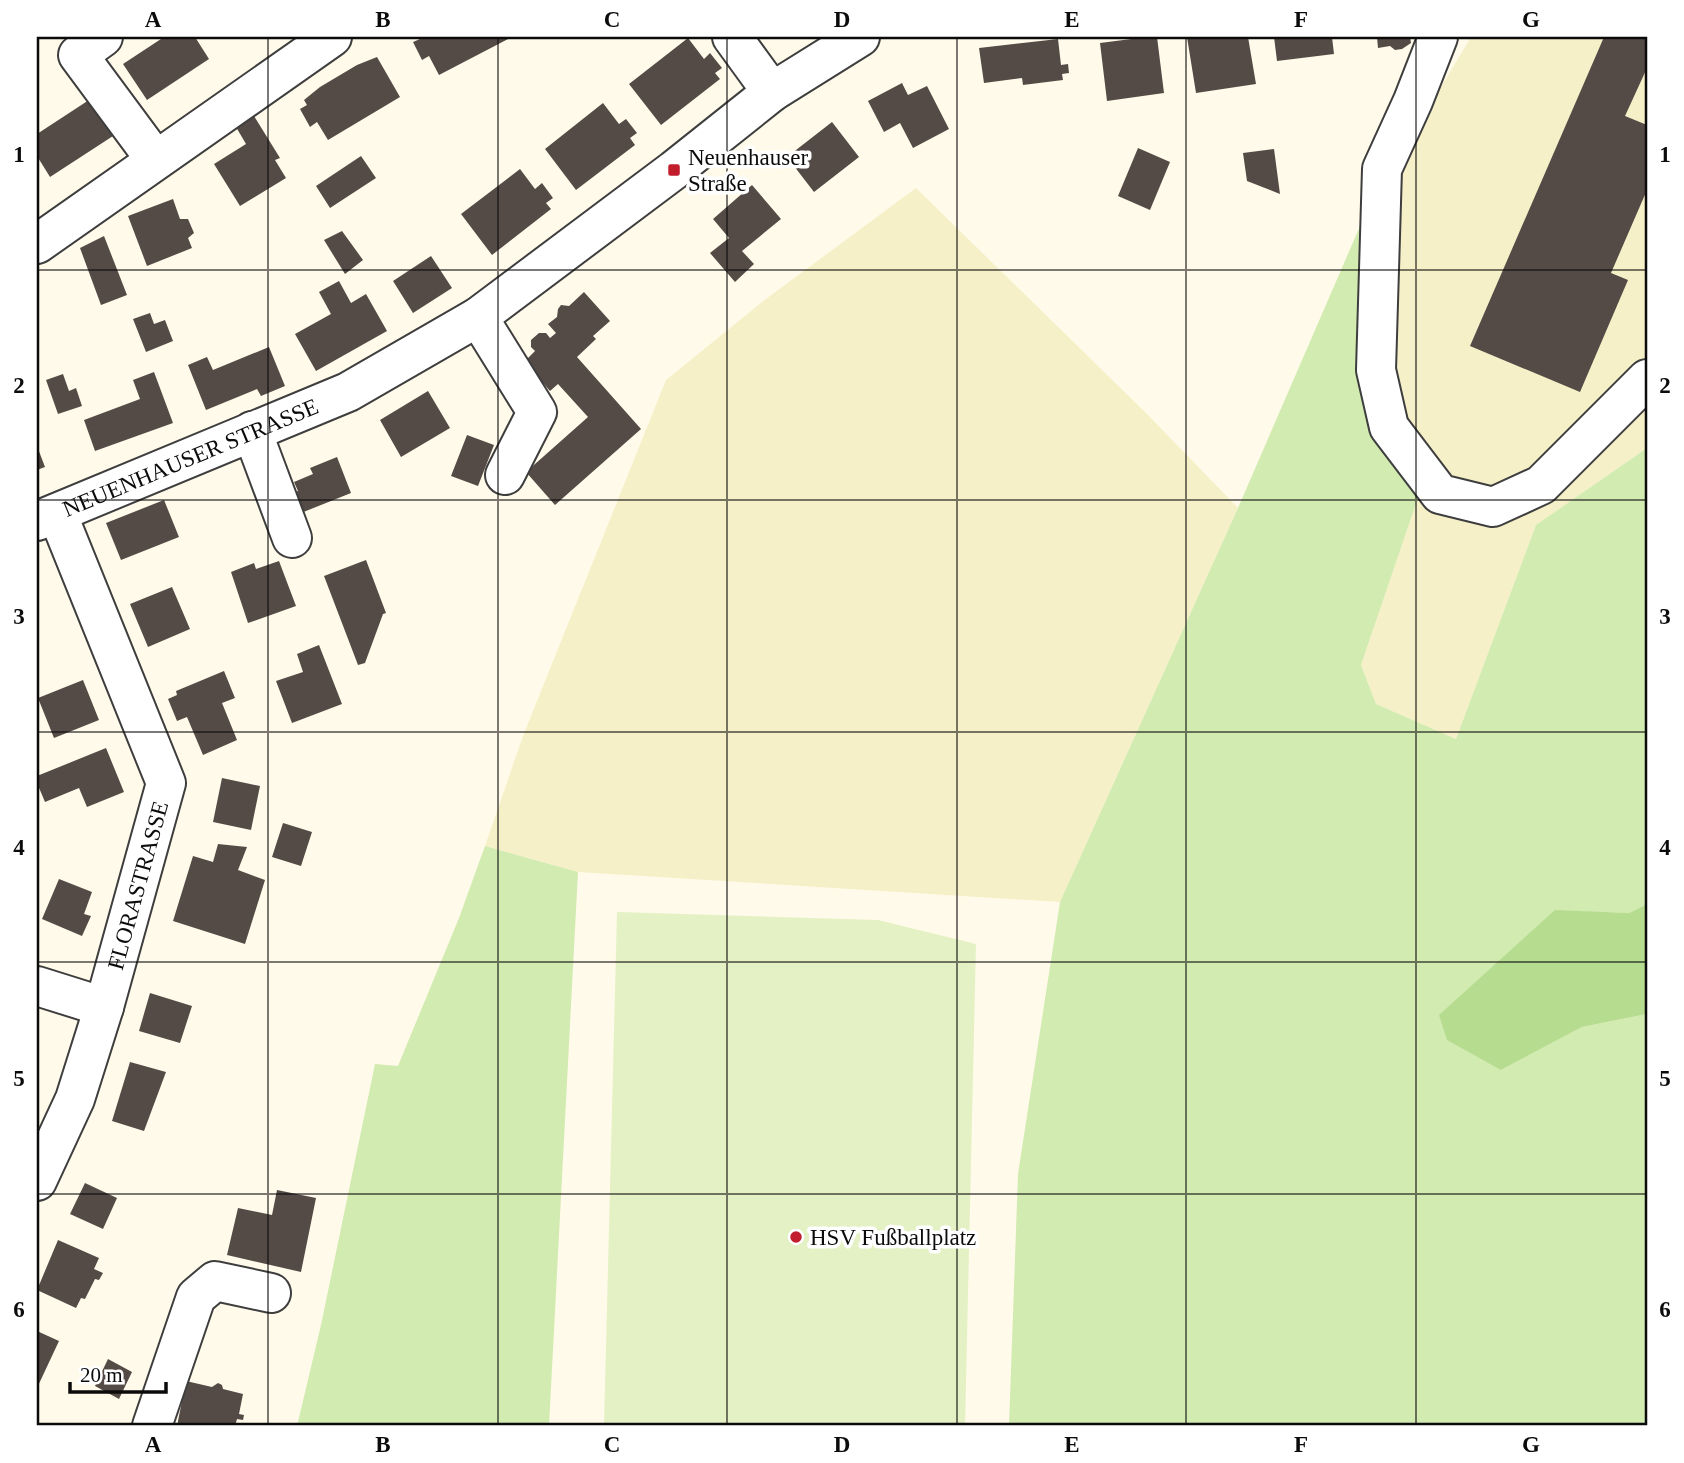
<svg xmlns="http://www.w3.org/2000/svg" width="1684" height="1463" font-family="'Times New Roman',serif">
<rect width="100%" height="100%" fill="#fffae9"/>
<!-- farmland -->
<path fill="#f6f0c8" d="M1471,37H1647V448L1536,525L1456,739L1376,704L1361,665L1420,492L1376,432L1367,210Z
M916,188L1147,414L1238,508L1060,902L578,872L485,846L523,736L666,380L766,299Z"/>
<!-- green -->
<path fill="#d2ebb1" d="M1367,210L1365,367L1420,492L1361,665L1376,704L1456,739L1536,525L1647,448V904L1629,913L1555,911L1501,1070L1582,1027L1647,1014V1426H1009L1018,1174L1060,902L1238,508Z
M485,846L578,872L549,1426H297L321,1325L375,1064L398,1066L459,918Z"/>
<!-- forest -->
<path fill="#b6dc90" d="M1647,904V1014L1582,1027L1501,1070L1447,1040L1439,1015L1555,910L1629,913Z"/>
<!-- pitch -->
<path fill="#e4f1c4" d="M617,912L878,920L976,944L965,1426H604Z"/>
<!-- building -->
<path fill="#544b47" d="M164,37H195L209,59L147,100L123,64Z
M419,37H512L439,75L429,56L422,60L413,42L420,39Z
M1147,37H1157L1164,93L1107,101L1100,43Z
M1187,37H1248L1256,84L1196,93Z
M1274,37H1332L1334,54L1277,61Z
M1377,37H1410L1411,43L1402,49L1395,50L1390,46L1378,48Z
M1604,37H1647V68L1625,116L1647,125V190L1611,273L1628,280L1580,392L1470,346Z
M688,38L704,59L710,53L722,68L715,73L720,79L661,125L629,84Z
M1058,39L1061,65L1068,64L1069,73L1062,74L1063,80L1023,85L1022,78L984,83L979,48Z
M377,57L400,97L328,140L317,122L310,127L300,109L307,105L304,100L320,87L357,65Z
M902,83L908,95L927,86L949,129L913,148L900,123L884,132L868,101Z
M89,100L113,136L50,177L37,156V134Z
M603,103L619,124L626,119L637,133L630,138L635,145L576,190L545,149Z
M254,116L280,158L275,160L286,178L240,206L214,164L246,144L236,127Z
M832,122L859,157L814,192L787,157Z
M1138,148L1170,162L1150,210L1118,196Z
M1274,149L1280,194L1247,181L1243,153Z
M361,156L376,178L330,208L316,186Z
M520,169L535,189L542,183L553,198L546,203L551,209L492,255L461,214Z
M752,185L781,219L742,251L754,264L735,282L710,253L729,238L713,219Z
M173,199L180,219H188L194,233L188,238L192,248L147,266L128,216Z
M342,231L363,260L345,274L324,240Z
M104,236L127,295L101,305L80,248Z
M431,256L452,288L413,313L393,281Z
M339,281L351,303L366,294L387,331L316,371L295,334L331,314L319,292Z
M584,292L610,321L593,336L596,339L577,357L641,429L555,505L526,472L588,417L558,384L550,391L543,383L538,388L524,362L535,351L531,347V340L539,333H546L550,338L556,333L548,324L557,317L558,309L561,305L569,306Z
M150,313L154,324L165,320L173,341L146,352L133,319Z
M269,347L285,386L261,396L257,389L206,410L188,365L207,357L213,370Z
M154,372L173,423L95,451L84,420L140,399L133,380Z
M63,374L69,391L76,388L82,406L58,414L46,380Z
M428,391L450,428L401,457L380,420Z
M467,435L494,445L478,486L451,476Z
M37,446L45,467L37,470Z
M337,457L351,493L291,517L284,497L298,491L294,482L313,474L310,468Z
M164,500L179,537L121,560L106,523Z
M366,560L386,613L383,614L365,663L358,665L324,576Z
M279,561L296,606L248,623L231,572L254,563L256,569Z
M172,587L190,629L148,647L130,604Z
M319,645L342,704L292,723L276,681L303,672L297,654Z
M224,671L235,698L222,703L237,740L203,755L187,717L177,721L168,699L177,695L176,691Z
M83,680L99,720L54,738L38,698Z
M106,748L124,792L87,807L79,788L45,802L37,783V776Z
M222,778L260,786L251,830L213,822Z
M283,823L312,832L301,866L272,857Z
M218,844L247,847L238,870L265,880L245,944L173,921L193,856L213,862Z
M59,879L92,892L84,914L91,916L82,936L42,919Z
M150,993L192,1006L180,1043L139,1031Z
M130,1062L166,1072L144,1131L112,1121Z
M85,1183L117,1198L103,1229L70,1214Z
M277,1190L316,1198L301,1272L227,1255L238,1208L272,1215Z
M58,1240L99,1258L94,1269L103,1273L99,1280L95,1279L85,1299L81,1298L76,1308L37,1290Z
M37,1331L59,1341L37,1388Z
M108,1359L132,1372L119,1399L95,1386Z
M186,1381L212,1387L218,1383L222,1385L223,1389L243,1394L239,1414L244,1415L243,1420L237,1419L235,1426H177Z"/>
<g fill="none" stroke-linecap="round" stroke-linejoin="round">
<defs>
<g id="minor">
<path d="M103,37L78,55L155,159"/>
<path d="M732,37L772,92"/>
<path d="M1438,37L1413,101L1382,169L1376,370L1389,427L1440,494L1493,507L1541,485L1647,379"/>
<path d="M37,244L332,37"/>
<path d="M478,317L537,412L505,475"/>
<path d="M252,431L292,538"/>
<path id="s1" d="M37,521L348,392L478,317L674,170L772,92L860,37"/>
<path d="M37,986L104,1007"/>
<path id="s2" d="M37,1181L75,1099L104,1007L166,783L57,513"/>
<path d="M152,1426L196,1297L215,1281L271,1293"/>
</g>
</defs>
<!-- minor casing -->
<use href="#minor" stroke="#3e3e3e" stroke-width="42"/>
<!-- minor -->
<use href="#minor" stroke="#fff" stroke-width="38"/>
</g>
<!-- grid -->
<path fill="none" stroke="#0b0b0b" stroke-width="2" stroke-opacity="0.55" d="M268,37V1426M498,37V1426M727,37V1426M957,37V1426M1186,37V1426M1416,37V1426M37,270H1647M37,500H1647M37,732H1647M37,962H1647M37,1194H1647"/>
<!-- markers -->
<g fill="#c11d2d" stroke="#fff" stroke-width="2.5">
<rect x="667" y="163" width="14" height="14" rx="3.5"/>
<circle cx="796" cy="1237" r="7"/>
</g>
<g text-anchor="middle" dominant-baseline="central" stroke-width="7" stroke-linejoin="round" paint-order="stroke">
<!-- poi labels -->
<g font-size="23" fill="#0b0b0b" stroke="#fff" text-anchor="start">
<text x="688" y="157">Neuenhauser<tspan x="688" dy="26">Straße</tspan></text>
<text x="810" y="1237">HSV Fußballplatz</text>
</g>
<!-- street labels -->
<g font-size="23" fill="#0b0b0b" stroke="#fff">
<text stroke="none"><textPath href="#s1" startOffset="166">NEUENHAUSER STRASSE</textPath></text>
<text stroke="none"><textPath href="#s2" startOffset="313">FLORASTRASSE</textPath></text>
</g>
</g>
<!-- border -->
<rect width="1684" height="1463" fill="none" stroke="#ffffff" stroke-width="77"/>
<!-- scale -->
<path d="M70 1382v10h96v-10" fill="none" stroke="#0b0b0b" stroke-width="3.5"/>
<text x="80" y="1382" font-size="21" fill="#0b0b0b" stroke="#ffffff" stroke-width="5" paint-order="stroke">20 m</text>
<rect x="38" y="38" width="1608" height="1386" fill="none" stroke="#0b0b0b" stroke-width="2.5"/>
<g font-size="23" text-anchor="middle" font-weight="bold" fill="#0b0b0b">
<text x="153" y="27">A</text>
<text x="383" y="27">B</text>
<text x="612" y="27">C</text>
<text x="842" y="27">D</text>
<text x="1072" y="27">E</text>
<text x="1301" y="27">F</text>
<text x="1531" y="27">G</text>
<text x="19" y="162">1</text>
<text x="1665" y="162">1</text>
<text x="19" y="393">2</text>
<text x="1665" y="393">2</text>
<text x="19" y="624">3</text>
<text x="1665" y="624">3</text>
<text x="19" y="855">4</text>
<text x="1665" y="855">4</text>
<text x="19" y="1086">5</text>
<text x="1665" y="1086">5</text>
<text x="19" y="1317">6</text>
<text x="1665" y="1317">6</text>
<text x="153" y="1452">A</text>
<text x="383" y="1452">B</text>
<text x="612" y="1452">C</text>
<text x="842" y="1452">D</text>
<text x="1072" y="1452">E</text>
<text x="1301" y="1452">F</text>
<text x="1531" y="1452">G</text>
</g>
</svg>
